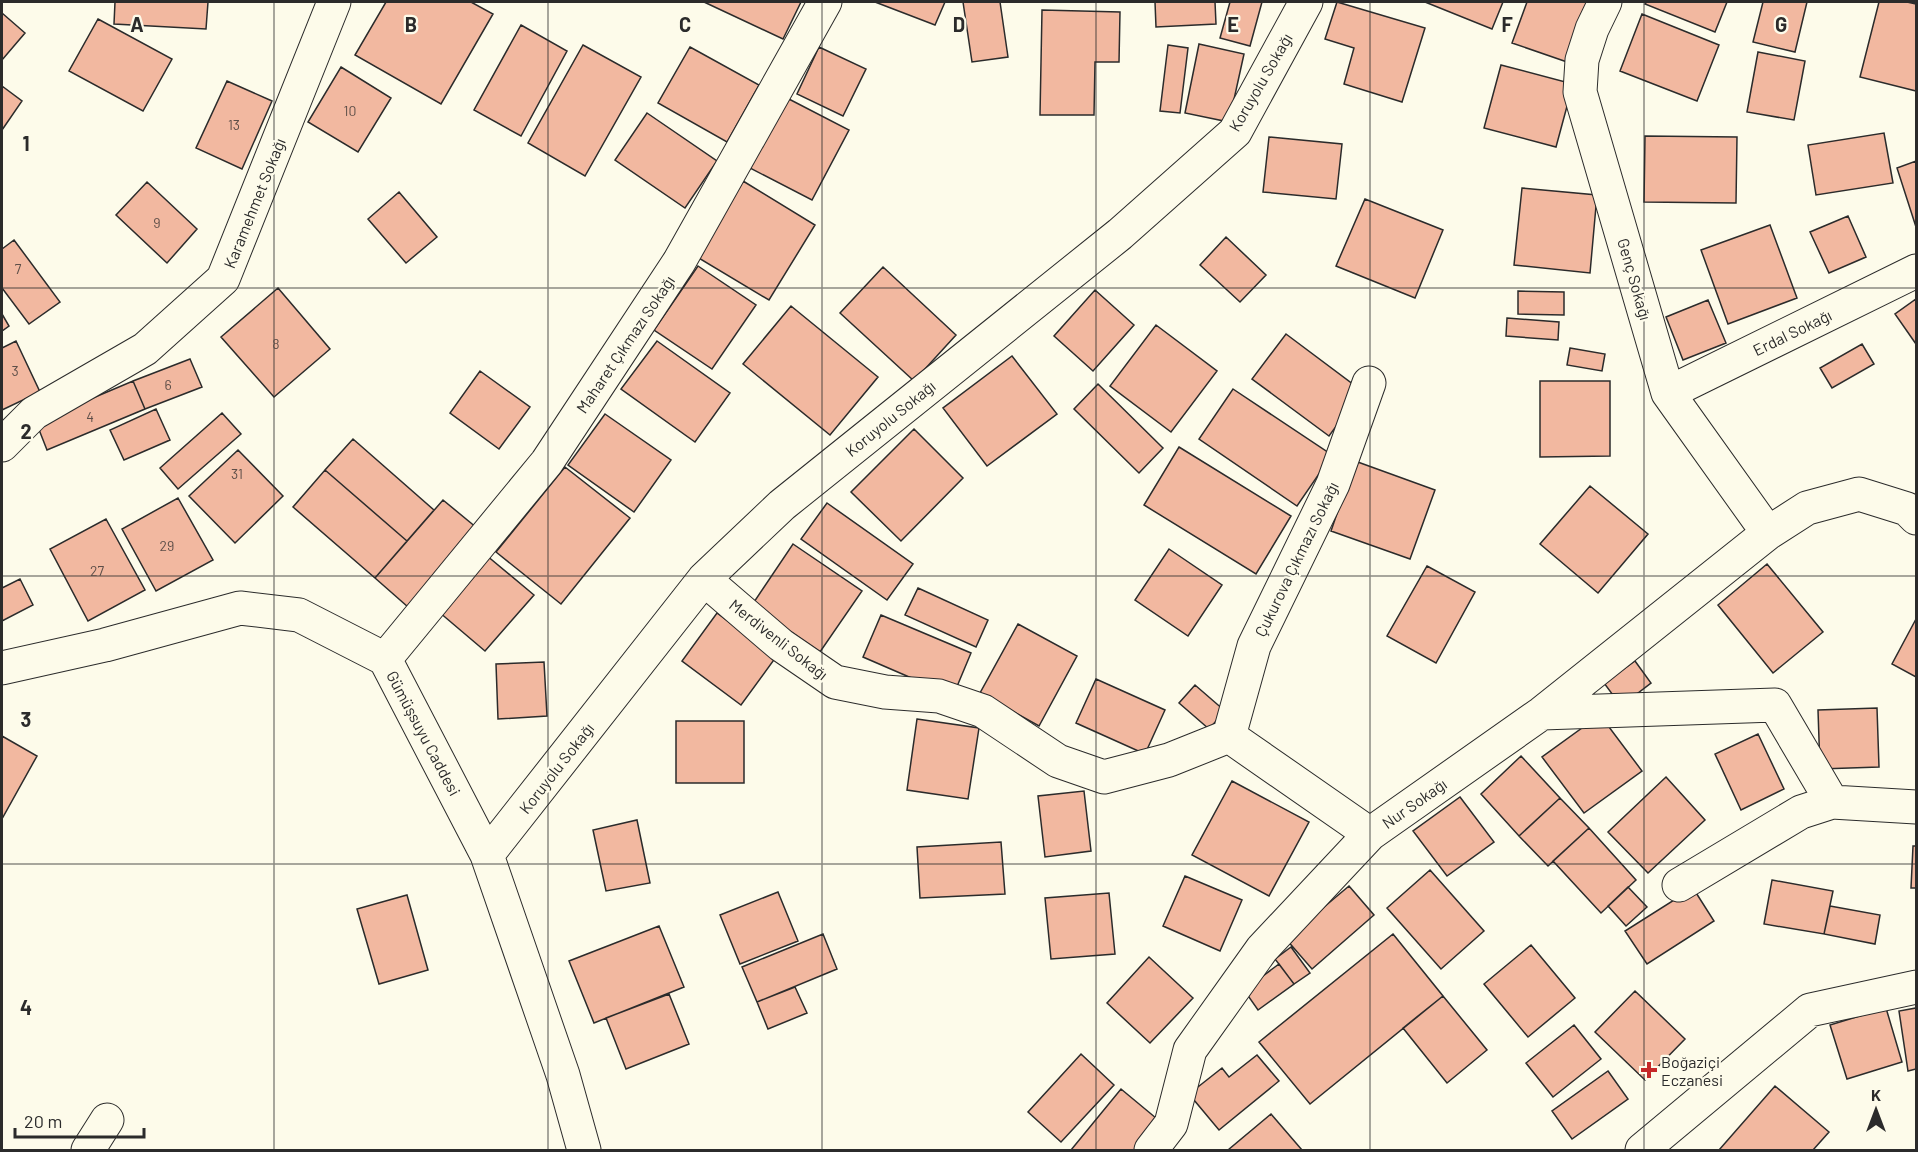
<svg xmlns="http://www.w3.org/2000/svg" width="1918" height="1152" font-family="Barlow,sans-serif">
<rect width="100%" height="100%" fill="#fdfbea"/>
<!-- building -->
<path fill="#f2b8a0" stroke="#2b2b2b" stroke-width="1.5" d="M115,2H208L206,29L114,24Z
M386,2H471L493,14L441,104L355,55Z
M704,2H801L783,39Z
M875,2H945L935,25Z
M963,2H1000L1008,57L972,62Z
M1155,2H1215L1216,24L1156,27Z
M1230,2H1262L1250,46L1220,38Z
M1337,2L1425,28L1402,102L1344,84L1354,48L1325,39Z
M1425,2H1503L1492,29Z
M1527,2H1591L1570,63L1512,43Z
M1647,2H1727L1715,32L1645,4Z
M1763,2H1807L1795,52L1753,42Z
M1879,2H1907L1916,4V91L1860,77Z
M1042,10L1120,12L1119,62H1095L1094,115H1040Z
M2,13L25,33L2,60Z
M1642,14L1719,45L1697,101L1620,71Z
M98,19L172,59L143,111L69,71Z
M521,25L567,51L521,136L474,110Z
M1199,44L1244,54L1229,122L1185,113Z
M583,45L641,77L585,176L528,143Z
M1168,45L1188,48L1180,113L1160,111Z
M690,47L759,85L727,142L658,103Z
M819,47L866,69L843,116L797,94Z
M1758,52L1805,61L1794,120L1747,112Z
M1501,65L1573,84L1556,147L1484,128Z
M341,67L391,98L358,152L308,122Z
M227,81L272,101L242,169L196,148Z
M2,86L22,101L2,130Z
M785,97L849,130L812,200L748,167Z
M647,113L717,161L685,208L615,160Z
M1884,133L1893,183L1816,195L1808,145Z
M1645,136L1737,137L1736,203L1644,202Z
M1269,137L1342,144L1336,199L1263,192Z
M1916,161V227L1897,168Z
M743,181L815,225L769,300L697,257Z
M147,182L197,229L167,263L116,215Z
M1522,188L1597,195L1590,273L1514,265Z
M399,192L437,237L406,263L368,219Z
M1365,199L1443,230L1415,298L1336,266Z
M1848,216L1866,257L1829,273L1810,232Z
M1770,225L1797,298L1728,324L1701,250Z
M1226,237L1266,275L1240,302L1200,265Z
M14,240L60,302L29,324L2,288V249Z
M698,266L756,305L712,369L654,330Z
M883,267L956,335L914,381L840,313Z
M278,288L330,349L274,397L221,337Z
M1095,290L1134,325L1093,371L1054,336Z
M1518,291L1564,292V315L1518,314Z
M1916,299V344L1895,314Z
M1708,300L1726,343L1683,360L1666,317Z
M791,306L878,377L830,435L743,364Z
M2,314L9,326L2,331Z
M1507,318L1559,322L1558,340L1506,336Z
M1156,325L1217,371L1171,432L1110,386Z
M1286,334L1362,391L1329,436L1252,379Z
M16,341L40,392L2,410V348Z
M657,341L730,393L695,442L621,389Z
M1862,344L1874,364L1832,388L1820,368Z
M1570,348L1605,354L1602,371L1567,365Z
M1012,356L1057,414L987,466L943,408Z
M190,359L202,387L145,409L133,381Z
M480,371L530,407L499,449L450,413Z
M133,381L145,409L47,450L36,422Z
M1540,381H1610V456L1540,457Z
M1098,384L1163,448L1139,473L1074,409Z
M1233,389L1332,455L1297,506L1199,439Z
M156,409L170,440L124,460L110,430Z
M222,413L241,434L178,489L160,468Z
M605,414L671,460L634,512L568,465Z
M914,429L963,478L901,541L851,492Z
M353,439L434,510L407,541L325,470Z
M1179,447L1291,516L1256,574L1144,505Z
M238,450L283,496L235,543L189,496Z
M1355,461L1435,490L1410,559L1331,531Z
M565,467L630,518L561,604L496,552Z
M325,470L407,541L375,578L293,507Z
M1590,486L1648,534L1598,593L1540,544Z
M178,498L213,560L156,591L122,529Z
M443,500L477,528L408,607L375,578Z
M827,503L913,564L887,600L801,539Z
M106,519L145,590L88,621L50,549Z
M793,544L862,591L820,652L752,605Z
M1169,549L1222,585L1188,636L1135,600Z
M486,555L534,595L485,651L439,612Z
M1767,564L1823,632L1773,673L1718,605Z
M1427,566L1475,592L1436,663L1387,636Z
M20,579L33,605L2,621V588Z
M918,588L988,620L976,647L905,615Z
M717,613L776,657L741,705L682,661Z
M881,615L971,653L953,696L863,657Z
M1916,619V677L1892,664Z
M1018,624L1077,656L1039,726L980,693Z
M1635,661L1651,683L1621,706L1604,683Z
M544,662L547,716L498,719L496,664Z
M1096,679L1165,710L1145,754L1076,723Z
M1195,685L1225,711L1209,729L1179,703Z
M1877,708L1879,767L1820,769L1818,710Z
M1600,715L1642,771L1584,813L1542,757Z
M917,719L979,728L968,799L907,790Z
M676,721H744V783H676Z
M1758,734L1784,789L1741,810L1715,754Z
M2,736L37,756L3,817L2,816Z
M1521,756L1560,798L1519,836L1481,794Z
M1666,777L1705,820L1648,873L1608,832Z
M1232,781L1309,822L1269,896L1192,855Z
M1084,791L1091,851L1045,857L1038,796Z
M1460,797L1494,842L1447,876L1413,831Z
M1560,798L1589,828L1548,866L1519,836Z
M637,820L650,883L606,891L593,830Z
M1589,828L1636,880L1601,913L1553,861Z
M1001,842L1005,894L920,898L917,847Z
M1913,846H1916V888H1911Z
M1430,870L1484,931L1441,969L1387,908Z
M1185,876L1242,900L1220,951L1163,926Z
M1772,880L1833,891L1824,934L1764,924Z
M1349,886L1374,915L1312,969L1286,939Z
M1628,887L1647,907L1626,926L1608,906Z
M1693,888L1714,921L1647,964L1625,931Z
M778,892L798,941L740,964L720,915Z
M1109,893L1115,954L1051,959L1045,898Z
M407,895L428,970L379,984L357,909Z
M1830,906L1880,915L1875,944L1824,934Z
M659,926L684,987L594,1023L569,961Z
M823,934L837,969L757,1002L742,967Z
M1393,934L1443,996L1310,1104L1259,1042Z
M1531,945L1575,998L1528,1037L1484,984Z
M1291,947L1310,973L1294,984L1275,959Z
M1149,957L1193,998L1150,1043L1107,1003Z
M1279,964L1294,984L1258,1010L1244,990Z
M795,987L807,1013L768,1029L757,1002Z
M1635,991L1685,1039L1645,1080L1595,1032Z
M669,994L689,1044L626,1069L606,1018Z
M1443,996L1487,1050L1447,1083L1403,1028Z
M1886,1008L1902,1062L1847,1079L1830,1025Z
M1916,1008V1069L1908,1071L1899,1011Z
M1574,1025L1601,1059L1553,1097L1526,1063Z
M1081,1054L1114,1085L1061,1142L1028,1112Z
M1257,1055L1279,1081L1219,1130L1189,1094L1222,1068L1229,1077Z
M1608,1071L1628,1099L1572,1139L1552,1111Z
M1775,1086L1829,1132L1813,1150H1719Z
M1121,1089L1162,1123L1140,1150H1071Z
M1271,1114L1302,1150H1228Z"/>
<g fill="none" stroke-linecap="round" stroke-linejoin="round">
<defs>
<path id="minor" d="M1605,2L1592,29L1582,60L1580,92L1668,393L1768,533
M1668,393L1916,271
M2,445L34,413L145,349L223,279L334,2
M704,579L781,645L835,682L885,692L939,696L983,711L1058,761L1104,777L1169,760L1229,736
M385,659L547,462L679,262L825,2
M2,668L105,645L240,608L299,615L385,659L487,855L563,1075L584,1150
M1542,713L1775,705L1832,802
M1229,736L1254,646L1333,484L1369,383
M1229,736L1370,834
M487,855L704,579L782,505L1120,234L1235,132L1306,2
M1679,885L1801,812L1832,802L1916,807
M88,1150L107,1120
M1151,1150L1171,1124L1190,1050L1262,949L1370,834L1542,713L1768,533L1807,508L1859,494L1907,509L1916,518
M1642,1150L1810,1010L1916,987"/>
</defs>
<!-- minor casing -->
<use href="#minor" stroke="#2b2b2b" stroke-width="35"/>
<!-- minor -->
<use href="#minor" stroke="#fdfbea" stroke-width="33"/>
</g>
<!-- grid -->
<path fill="none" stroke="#2b2b2b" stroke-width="1.5" stroke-opacity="0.55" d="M274,2V1150M548,2V1150M822,2V1150M1096,2V1150M1370,2V1150M1644,2V1150M2,288H1916M2,576H1916M2,864H1916"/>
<!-- markers -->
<path fill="#c62828" stroke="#fdfbea" stroke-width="2" d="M1646 1061h6v6h6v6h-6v6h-6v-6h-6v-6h6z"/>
<g text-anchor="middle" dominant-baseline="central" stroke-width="4.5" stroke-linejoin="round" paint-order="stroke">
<!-- number labels -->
<g font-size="14" fill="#5d4e48">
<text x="350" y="110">10</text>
<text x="234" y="124">13</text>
<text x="157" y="222">9</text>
<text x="18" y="268">7</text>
<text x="276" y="343">8</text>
<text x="15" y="370">3</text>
<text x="168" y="384">6</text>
<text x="90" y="416">4</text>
<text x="237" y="473">31</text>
<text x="167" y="545">29</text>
<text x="97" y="570">27</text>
</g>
<!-- street labels -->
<g font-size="16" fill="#2b2b2b" stroke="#fdfbea">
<text transform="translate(1260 82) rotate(-60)">Koruyolu Sokağı</text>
<text transform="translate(254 203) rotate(-68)">Karamehmet Sokağı</text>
<text transform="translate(1635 279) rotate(74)">Genç Sokağı</text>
<text transform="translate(1792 332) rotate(-26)">Erdal Sokağı</text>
<text transform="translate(625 344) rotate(-56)">Maharet Çıkmazı Sokağı</text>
<text transform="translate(890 418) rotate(-39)">Koruyolu Sokağı</text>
<text transform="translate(1296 559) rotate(-64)">Çukurova Çıkmazı Sokağı</text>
<text transform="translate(779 639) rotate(38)">Merdivenli Sokağı</text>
<text transform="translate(424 733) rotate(62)">Gümüşsuyu Caddesi</text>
<text transform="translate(556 768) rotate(-52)">Koruyolu Sokağı</text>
<text transform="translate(1414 803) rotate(-35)">Nur Sokağı</text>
</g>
<!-- poi labels -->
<g font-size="16" fill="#2b2b2b" stroke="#fdfbea" text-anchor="start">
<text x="1661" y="1061">Boğaziçi<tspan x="1661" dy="18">Eczanesi</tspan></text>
</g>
</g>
<g font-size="20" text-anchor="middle" font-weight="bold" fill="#2b2b2b" stroke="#fdfbea" stroke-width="4.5" stroke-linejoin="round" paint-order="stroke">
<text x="137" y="32">A</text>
<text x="411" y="32">B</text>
<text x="685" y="32">C</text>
<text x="959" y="32">D</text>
<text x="1233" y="32">E</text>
<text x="1507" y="32">F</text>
<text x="1781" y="32">G</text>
<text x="26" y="151">1</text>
<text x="26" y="439">2</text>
<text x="26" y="727">3</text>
<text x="26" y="1015">4</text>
</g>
<!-- border -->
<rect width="1918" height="1152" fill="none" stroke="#2b2b2b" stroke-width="6"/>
<!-- north arrow -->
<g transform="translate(1876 1110)" stroke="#fdfbea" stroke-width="4.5" paint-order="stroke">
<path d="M0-4.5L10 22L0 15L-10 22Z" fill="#2b2b2b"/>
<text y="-9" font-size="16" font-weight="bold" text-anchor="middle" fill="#2b2b2b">K</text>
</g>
<!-- scale -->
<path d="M15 1128v9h129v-9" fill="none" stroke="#2b2b2b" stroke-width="3"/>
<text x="24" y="1128" font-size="18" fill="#2b2b2b" stroke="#fdfbea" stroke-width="4.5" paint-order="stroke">20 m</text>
</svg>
